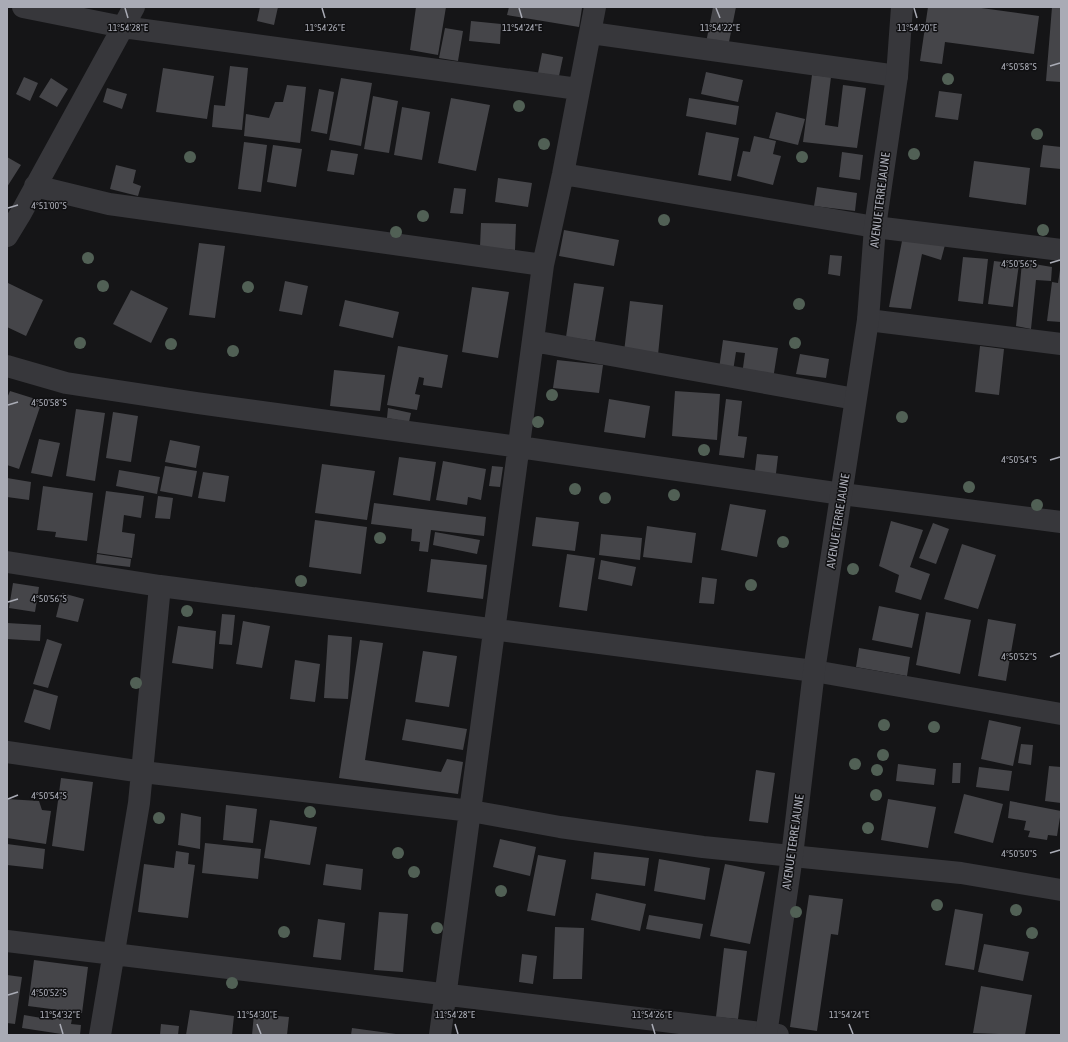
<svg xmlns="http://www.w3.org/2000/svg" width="1068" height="1042" font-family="'Asap Condensed',sans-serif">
<rect width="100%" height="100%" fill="#151517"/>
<!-- building -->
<path fill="#454549" d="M260,7H278L274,25L257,21Z
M416,7H446L438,55L410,50Z
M509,7H574L582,8L579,27L507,15Z
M713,7H736L727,52L705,48Z
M928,7H974L1039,16L1034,54L945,42L942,64L920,61Z
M1052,7H1061V82L1046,81Z
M471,21L501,24L500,44L469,41Z
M445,28L463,31L458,61L439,58Z
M542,53L563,57L559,76L538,73Z
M230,66L248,68L242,130L212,127L214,105L225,106Z
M163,68L214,76L207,119L156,112Z
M706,72L743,80L738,102L701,94Z
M812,75L831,77L825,125L838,127L843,85L866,88L857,148L803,142Z
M24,77L38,83L30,101L16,94Z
M51,78L68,89L57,107L39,97Z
M341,78L372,83L361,146L329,140Z
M287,85L306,87L300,143L244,136L246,114L269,118L275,102H283Z
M107,88L127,94L122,109L103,102Z
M319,89L334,92L327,134L311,131Z
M939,91L962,94L958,120L935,117Z
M373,96L398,101L389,153L364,149Z
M451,98L490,105L476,171L438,163Z
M689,98L739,106L736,125L686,116Z
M402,107L430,112L422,160L394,155Z
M776,112L805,119L798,145L769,138Z
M706,132L739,138L731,181L698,175Z
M754,136L776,141L773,154L781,156L773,185L737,176L743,151L750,152Z
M244,142L267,145L261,192L238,189Z
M273,145L302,149L296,187L267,182Z
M1043,145L1061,147V169L1040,167Z
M331,150L358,154L354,175L327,171Z
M842,152L863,155L860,180L839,177Z
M7,157L21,165L7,187Z
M974,161L1030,168L1026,205L969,197Z
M116,165L136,170L133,183L141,186L138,196L110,189Z
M498,178L532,183L528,207L495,202Z
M817,187L857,193L855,211L814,206Z
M454,188L466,189L463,214L450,213Z
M481,223L516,224L515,250L480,247Z
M564,230L619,240L614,266L559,256Z
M903,236L945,245L941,260L922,254L911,309L889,307Z
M199,243L225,246L215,318L189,315Z
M830,255L842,256L840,276L828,274Z
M963,257L988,259L983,304L958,301Z
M994,261L1019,264L1013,307L988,304Z
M1022,262L1052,267L1051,281L1036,280L1031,329L1016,326Z
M1060,270L1061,322L1047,321L1052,282L1058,283Z
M285,281L308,286L302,315L279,311Z
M8,283L43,300L26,336L7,327Z
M574,283L604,287L595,341L566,337Z
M472,287L509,292L498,358L462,352Z
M131,290L168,308L151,343L113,324Z
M345,300L399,312L393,338L339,326Z
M630,301L663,305L658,355L624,352Z
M723,340L778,348L773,379L742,375L745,353L736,352L733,371L719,369Z
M398,346L448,355L442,388L423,385L424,378L419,377L415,394L420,395L417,410L387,405Z
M980,346L1004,349L999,395L975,392Z
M800,354L829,359L826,378L796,374Z
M557,360L603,365L599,393L553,388Z
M334,370L385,375L380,411L330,406Z
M10,391L42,401L19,469L7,465V398Z
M675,391L720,394L717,440L672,436Z
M609,399L650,406L645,438L604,432Z
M726,399L742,401L738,436L747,437L744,458L719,455Z
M388,408L411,413L409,422L387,418Z
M76,409L105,413L95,481L66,476Z
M113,412L138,416L131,462L106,458Z
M39,439L60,443L52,477L31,473Z
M170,440L200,446L196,468L165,462Z
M757,454L778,456L775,482L754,479Z
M399,457L436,462L430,501L393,495Z
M443,461L486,469L481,500L468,497L467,505L436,500Z
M322,464L375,471L367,520L315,513Z
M165,466L197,471L192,497L160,491Z
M492,466L503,467L500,487L489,486Z
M119,470L160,477L157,494L116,486Z
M203,472L229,476L225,502L198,498Z
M7,478L31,482L29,500L7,497Z
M43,486L93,493L87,541L55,537L56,532L37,530Z
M106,491L144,496L141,518L124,515L122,532L135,534L132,558L97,553Z
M158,496L173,498L170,519L155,518Z
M374,503L486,517L484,536L431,530L428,552L419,551L420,542L411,541L412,529L371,524Z
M730,504L766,510L757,557L721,550Z
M536,517L579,522L575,551L532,546Z
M315,520L367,527L361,574L309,567Z
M891,521L923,530L910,567L930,574L921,600L895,592L899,575L879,566Z
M933,523L949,529L936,564L919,558Z
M647,526L696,533L692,563L643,557Z
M435,532L480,540L477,554L433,545Z
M601,534L642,538L640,560L599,555Z
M962,544L996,555L978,609L944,599Z
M97,554L131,559L130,567L96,563Z
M567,554L595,558L587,611L559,607Z
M431,559L487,565L483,599L427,592Z
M601,560L636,567L632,586L598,579Z
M702,577L717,579L714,604L699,603Z
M13,583L39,587L35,612L9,608Z
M62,593L84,599L78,622L56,617Z
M879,606L919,614L912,648L872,640Z
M926,612L971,620L960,674L916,665Z
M222,614L235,615L232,645L219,644Z
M988,619L1016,624L1006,681L978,676Z
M243,621L270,626L262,668L236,664Z
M7,623L41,625L40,641L7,639Z
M178,626L216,631L213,669L172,663Z
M328,635L352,637L348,699L324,698Z
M47,639L62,644L48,688L33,684Z
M360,640L383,643L365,760L441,772L447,759L463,762L458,794L339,778Z
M859,648L910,657L907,676L856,667Z
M423,651L457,656L449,707L415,702Z
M295,660L320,664L315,702L290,699Z
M34,689L58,696L50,730L24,722Z
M406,719L467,729L463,750L402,740Z
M989,720L1021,727L1013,766L981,759Z
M1021,744L1033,745L1031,765L1018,763Z
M953,763H961L960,783H952Z
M898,764L936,769L934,785L896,781Z
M1049,766L1061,767V803L1045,801Z
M979,767L1012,771L1009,791L976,787Z
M756,770L775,773L768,823L749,821Z
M61,778L93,782L84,851L52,846Z
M964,794L1003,804L993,843L954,833Z
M7,799L39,801L42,810L51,811L46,844L7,838Z
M888,799L936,807L928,848L881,840Z
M1010,801L1061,811L1057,836L1048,835L1047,840L1028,837L1030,831L1024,830L1026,821L1008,818Z
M226,805L257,809L253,843L223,840Z
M181,813L201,817L200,849L178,845Z
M270,820L317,827L310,865L264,858Z
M500,839L536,847L530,876L493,867Z
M205,843L261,849L258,879L202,873Z
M7,844L45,849L43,869L7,865Z
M176,851L189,853L188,864L195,865L188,918L138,912L144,864L174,868Z
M594,852L649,858L645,886L591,879Z
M538,855L566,860L555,916L527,911Z
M659,859L710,868L705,900L654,891Z
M326,864L363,869L361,890L323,885Z
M725,864L765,872L750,944L710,936Z
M596,893L646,904L640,931L591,920Z
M809,895L843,899L838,935L831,934L817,1031L790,1027Z
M955,909L983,914L974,970L945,965Z
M379,912L408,914L403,972L374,970Z
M649,915L703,924L700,939L646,929Z
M318,919L345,923L341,960L313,957Z
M555,927L584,928L582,979H553Z
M984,944L1029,952L1023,981L978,972Z
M724,948L747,951L738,1019L716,1017Z
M522,954L537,956L533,984L519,982Z
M34,960L88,967L82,1013L28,1006Z
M7,975L22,977L15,1024L7,1023Z
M981,986L1032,995L1025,1035L973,1033Z
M190,1010L234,1016L232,1035H186Z
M254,1014L289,1017L287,1035H252Z
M24,1015L53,1020L54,1016L72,1019L71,1024L81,1025L80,1035H68L22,1028Z
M161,1024L179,1026L178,1035H160Z
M352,1028L396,1034V1035H351Z"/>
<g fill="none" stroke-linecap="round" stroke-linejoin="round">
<!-- minor -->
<path stroke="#37373b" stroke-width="22" d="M23,7L123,27L578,89
M591,33L897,76
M563,174L875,227L1061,250
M35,186L109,204L543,265
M7,236L21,213L134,7
M868,320L1061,344
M533,341L855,399
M7,366L66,383L197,403L519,447L842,494L1061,522
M7,562L160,586L814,671L1061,714
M7,752L143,772L471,811L560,827L703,847L961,873L1061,890
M7,941L778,1035
M100,1035L139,803L160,586
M440,1035L543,265L563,174L595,7"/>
<!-- tertiary -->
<path stroke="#37373b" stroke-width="22" d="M766,1035L792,856L814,671L868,320L875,227L897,76L902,7"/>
</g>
<!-- trees -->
<g fill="#516055">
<circle cx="948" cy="79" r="6"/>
<circle cx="519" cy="106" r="6"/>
<circle cx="1037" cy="134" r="6"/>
<circle cx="544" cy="144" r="6"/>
<circle cx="914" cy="154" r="6"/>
<circle cx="190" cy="157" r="6"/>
<circle cx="802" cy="157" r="6"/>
<circle cx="423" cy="216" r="6"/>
<circle cx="664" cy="220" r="6"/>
<circle cx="1043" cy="230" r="6"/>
<circle cx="396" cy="232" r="6"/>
<circle cx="88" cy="258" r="6"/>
<circle cx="103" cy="286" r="6"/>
<circle cx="248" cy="287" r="6"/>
<circle cx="799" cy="304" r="6"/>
<circle cx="80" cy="343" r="6"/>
<circle cx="795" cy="343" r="6"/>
<circle cx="171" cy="344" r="6"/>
<circle cx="233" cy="351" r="6"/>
<circle cx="552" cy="395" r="6"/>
<circle cx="902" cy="417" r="6"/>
<circle cx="538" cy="422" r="6"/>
<circle cx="704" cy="450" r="6"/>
<circle cx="969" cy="487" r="6"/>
<circle cx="575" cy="489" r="6"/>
<circle cx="674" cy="495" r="6"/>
<circle cx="605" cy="498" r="6"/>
<circle cx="1037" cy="505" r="6"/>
<circle cx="380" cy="538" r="6"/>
<circle cx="783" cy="542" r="6"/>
<circle cx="853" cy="569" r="6"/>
<circle cx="301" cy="581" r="6"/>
<circle cx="751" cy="585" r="6"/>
<circle cx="187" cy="611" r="6"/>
<circle cx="136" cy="683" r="6"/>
<circle cx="884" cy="725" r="6"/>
<circle cx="934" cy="727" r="6"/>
<circle cx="883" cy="755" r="6"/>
<circle cx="855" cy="764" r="6"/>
<circle cx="877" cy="770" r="6"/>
<circle cx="876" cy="795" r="6"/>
<circle cx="310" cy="812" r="6"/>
<circle cx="159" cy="818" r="6"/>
<circle cx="868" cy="828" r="6"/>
<circle cx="398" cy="853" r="6"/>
<circle cx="414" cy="872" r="6"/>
<circle cx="501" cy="891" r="6"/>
<circle cx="937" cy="905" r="6"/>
<circle cx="1016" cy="910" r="6"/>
<circle cx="796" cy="912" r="6"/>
<circle cx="437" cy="928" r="6"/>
<circle cx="284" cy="932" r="6"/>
<circle cx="1032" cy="933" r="6"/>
<circle cx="232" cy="983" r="6"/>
</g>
<!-- ticks -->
<path fill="none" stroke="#a9abb5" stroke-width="1.5" d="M125,8L128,18M322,8L325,18M519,8L522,18M716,8L720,18M914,8L917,18M1050,66L1060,63M8,208L18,205M1050,263L1060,260M8,405L18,402M1050,460L1060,457M8,602L18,599M1050,657L1060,653M8,799L18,795M1050,853L1060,850M8,995L18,992M60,1024L63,1034M257,1024L261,1034M455,1024L458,1034M652,1024L655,1034M849,1024L853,1034"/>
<g text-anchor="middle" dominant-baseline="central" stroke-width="3" stroke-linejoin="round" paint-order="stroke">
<!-- street labels -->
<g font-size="12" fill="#a9abb5" stroke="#101012">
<text transform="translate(880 200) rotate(-83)">AVENUE TERRE JAUNE</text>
<text transform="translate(838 521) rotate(-81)">AVENUE TERRE JAUNE</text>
<text transform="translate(793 842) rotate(-82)">AVENUE TERRE JAUNE</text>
</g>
</g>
<g font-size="10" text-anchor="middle" fill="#a9abb5" stroke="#101012" stroke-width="3" stroke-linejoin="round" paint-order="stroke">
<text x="128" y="31">11°54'28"E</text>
<text x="325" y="31">11°54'26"E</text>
<text x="522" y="31">11°54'24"E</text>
<text x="720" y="31">11°54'22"E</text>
<text x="917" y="31">11°54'20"E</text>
<text x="1019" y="70">4°50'58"S</text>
<text x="49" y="209">4°51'00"S</text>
<text x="1019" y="267">4°50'56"S</text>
<text x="49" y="406">4°50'58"S</text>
<text x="1019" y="463">4°50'54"S</text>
<text x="49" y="602">4°50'56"S</text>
<text x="1019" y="660">4°50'52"S</text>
<text x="49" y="799">4°50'54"S</text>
<text x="1019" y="857">4°50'50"S</text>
<text x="49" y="996">4°50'52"S</text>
<text x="60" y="1018">11°54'32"E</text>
<text x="257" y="1018">11°54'30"E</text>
<text x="455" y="1018">11°54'28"E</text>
<text x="652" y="1018">11°54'26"E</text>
<text x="849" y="1018">11°54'24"E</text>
</g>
<!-- border -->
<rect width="1068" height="1042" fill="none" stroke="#a9abb5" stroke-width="16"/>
</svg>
